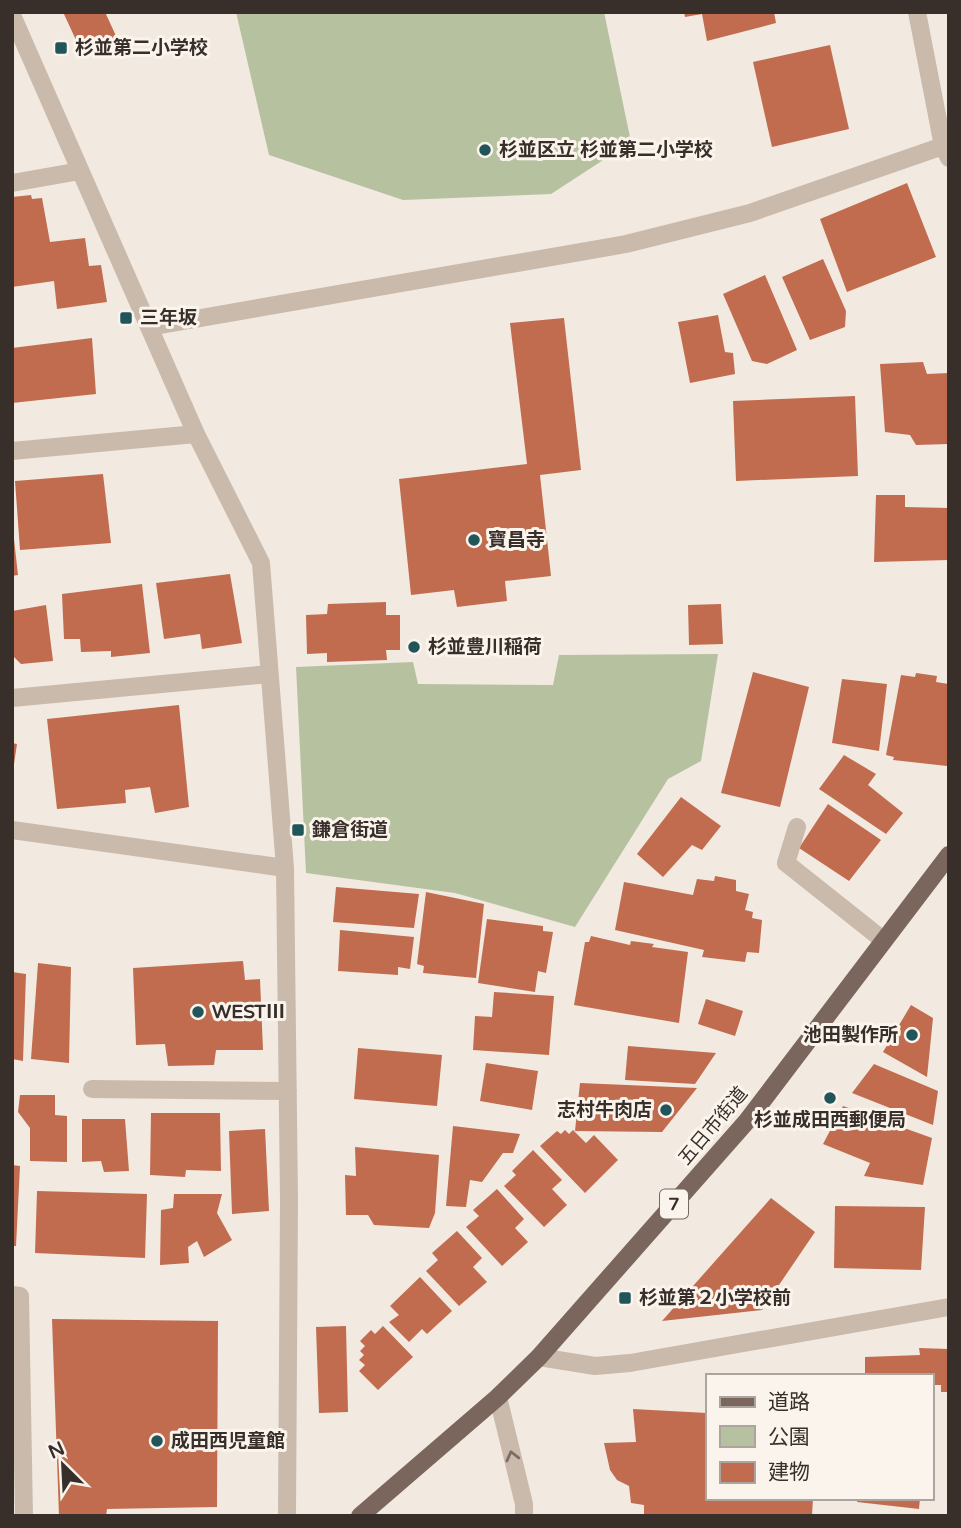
<svg xmlns="http://www.w3.org/2000/svg" width="961" height="1528" font-family="'Varela Round','Noto Sans JP',sans-serif">
<rect width="100%" height="100%" fill="#f2eae0"/>
<!-- green -->
<path fill="#b6c1a0" d="M236,12H604L631,142L551,194L403,200L269,155Z
M718,654L701,761L668,779L575,927L455,893L306,873L296,667L413,662L418,684L553,685L559,655Z"/>
<!-- building -->
<path fill="#c16c4f" d="M63,12H105L117,38L82,53Z
M684,12H774L776,23L707,41L702,14L685,17Z
M830,45L849,129L772,147L753,62Z
M907,183L936,257L847,292L820,219Z
M31,195L32,199L42,198L50,242L85,238L89,266L101,265L107,302L57,309L54,281L12,287V197Z
M823,259L846,311L845,327L810,340L782,277Z
M765,275L797,350L767,364L752,361L723,294Z
M718,315L725,352L733,353L735,374L690,383L678,322Z
M564,318L581,470L540,475L551,576L505,581L507,601L457,607L454,590L411,595L399,479L527,464L510,323Z
M92,338L96,394L12,403V348Z
M923,362L927,374L949,373V444L916,445L910,435L885,432L880,364Z
M855,396L858,476L736,481L733,401Z
M103,474L111,543L20,550L15,481Z
M876,495H905V507L949,508V560L874,562Z
M12,539H14L18,575L12,576Z
M230,574L242,643L202,649L200,634L164,639L156,583Z
M142,584L150,653L111,657V651L81,652L80,639H64L62,594Z
M386,602V615H400V650H386L387,660L327,662V653L307,654L306,615L327,614L328,604Z
M721,604L723,644L689,645L688,605Z
M46,605L53,661L21,664L14,657L12,658V611Z
M753,672L809,687L780,807L721,793Z
M916,673L937,676L936,682L949,684V760L947,766L893,760L894,757L886,755L901,675L915,677Z
M842,679L887,684L879,751L832,743Z
M179,705L189,807L155,813L150,787L125,790L126,803L57,809L47,719Z
M12,743L17,744L14,764L12,763Z
M844,755L876,774L868,785L903,813L886,834L819,789Z
M681,797L721,826L702,850L692,845L663,877L637,854Z
M828,804L881,840L849,881L799,848Z
M715,876L736,880V891L749,894L745,910L753,912L752,918L762,920L759,953L747,952L745,962L702,957L704,950L615,930L624,882L693,895L697,879L714,881Z
M336,887L419,894L414,928L333,922Z
M426,892L484,904L476,978L423,973L424,966L417,964Z
M487,919L543,926V931L553,932L546,973L538,971L535,992L478,983Z
M340,930L414,937L410,969L398,967V975L338,971Z
M591,936L630,945L631,941L654,944L652,947L688,952L679,1023L574,1005L585,942H589Z
M243,961L245,980L260,979L263,1050H216L214,1065L168,1066L165,1044L136,1045L133,968Z
M38,963L71,967L69,1063L31,1059Z
M12,972L26,974L23,1061L12,1059Z
M494,992L554,996L549,1055L473,1050L475,1016L492,1017Z
M706,999L743,1011L735,1036L698,1024Z
M911,1005L933,1018L927,1077L883,1052Z
M628,1046L716,1053L695,1084L625,1080Z
M358,1048L442,1055L437,1106L354,1099Z
M486,1063L538,1071L532,1110L480,1101Z
M874,1064L938,1091L933,1125L852,1093Z
M580,1083L697,1088L662,1132L575,1131Z
M20,1095H55V1115L67,1116V1162L30,1161V1128L18,1112Z
M843,1106L932,1138L923,1185L864,1176L870,1163L823,1144Z
M151,1113H220L221,1171L186,1170L185,1177L150,1175Z
M82,1119H125L129,1171L104,1172L101,1161L82,1162Z
M453,1126L520,1134L513,1153H503L482,1182L470,1180L466,1207L446,1206Z
M265,1129L269,1211L232,1214L229,1131Z
M565,1130L569,1134L573,1130L586,1143L594,1135L618,1160L585,1193L540,1146L557,1131L561,1134Z
M355,1147L439,1155L435,1213L429,1228L374,1225L368,1215H346L345,1175L356,1176Z
M533,1150L562,1180L552,1189L567,1205L544,1227L504,1186L516,1175L512,1171Z
M12,1165L20,1166L16,1246H12Z
M497,1189L524,1219L515,1228L528,1242L502,1266L466,1227L479,1216L473,1210Z
M37,1191L147,1194L145,1258L35,1253Z
M174,1194H222L217,1213L232,1240L204,1257L197,1241L188,1247L189,1263L160,1265L161,1210L173,1208Z
M771,1198L815,1232L762,1310L662,1321Z
M835,1206L925,1207L921,1270L834,1268Z
M457,1231L482,1258L473,1267L487,1282L459,1306L426,1271L438,1260L432,1253Z
M420,1277L452,1311L427,1334L422,1329L409,1342L389,1322L399,1315L390,1306Z
M52,1319L218,1321L217,1507L107,1509L106,1516H59Z
M346,1326L348,1412L319,1413L316,1327Z
M383,1326L413,1357L378,1390L359,1371L365,1365L359,1360L364,1355L360,1351L365,1346L360,1341L371,1330L375,1334Z
M919,1348L949,1349V1392H941V1385H931V1376H865V1357L920,1355Z
M633,1409L707,1413V1498H813L812,1516H644V1505L631,1503L629,1486L617,1480L610,1470L604,1443L636,1442Z
M858,1498H920L919,1509L857,1502Z"/>
<g fill="none" stroke-linecap="round" stroke-linejoin="round">
<!-- minor -->
<path stroke="#cabaac" stroke-width="18" d="M917,12L943,146L949,158
M12,15L196,434L261,563L285,868L289,1199L287,1516
M12,183L80,171
M149,327L626,244L750,213L943,146
M12,451L196,434
M12,698L269,674
M797,827L786,863L883,940
M12,830L285,868
M92,1089L288,1091
M12,1295L20,1296L24,1516
M539,1357L595,1366L630,1363L949,1307
M498,1397L524,1504V1516"/>
<!-- major -->
<path stroke="#7a665c" stroke-width="18" d="M360,1516L498,1397L539,1357L747,1121L949,855"/>
</g>
<!-- one-way arrows -->
<defs><path id="oneway-chevron" d="M-2-3.5L2.5 0L-2 3.5" fill="none" stroke-width="1.6" stroke-linecap="round" stroke-linejoin="round" transform="scale(1.75)"/></defs>
<use stroke="#7a6e65" href="#oneway-chevron" transform="translate(512 1456) rotate(-104)"/>
<!-- markers -->
<g fill="#215559" stroke="#faf4ec" stroke-width="2.5">
<rect x="54" y="41" width="14" height="14" rx="3.5"/>
<circle cx="485" cy="150" r="7"/>
<rect x="119" y="311" width="14" height="14" rx="3.5"/>
<circle cx="474" cy="540" r="7"/>
<circle cx="414" cy="647" r="7"/>
<rect x="291" y="823" width="14" height="14" rx="3.5"/>
<circle cx="198" cy="1012" r="7"/>
<circle cx="912" cy="1035" r="7"/>
<circle cx="830" cy="1098" r="7"/>
<circle cx="666" cy="1110" r="7"/>
<rect x="618" y="1291" width="14" height="14" rx="3.5"/>
<circle cx="157" cy="1441" r="7"/>
</g>
<g text-anchor="middle" dominant-baseline="central" stroke-width="6" stroke-linejoin="round" paint-order="stroke">
<!-- shield labels -->
<rect fill="#faf4ec" stroke="#726a65" stroke-width="2" x="660" y="1189.5" width="28" height="29" rx="5"/>
<g font-size="18" font-weight="bold" fill="#382f2b">
<text x="674" y="1204">7</text>
</g>
<!-- poi labels -->
<g font-size="19" font-weight="bold" fill="#382f2b" stroke="#faf4ec" text-anchor="start">
<text x="75" y="48">杉並第二小学校</text>
<text x="499" y="150">杉並区立 杉並第二小学校</text>
<text x="140" y="318">三年坂</text>
<text x="488" y="540">寶昌寺</text>
<text x="428" y="647">杉並豊川稲荷</text>
<text x="312" y="830">鎌倉街道</text>
<text x="212" y="1012">WESTⅢ</text>
<text x="898" y="1035" text-anchor="end">池田製作所</text>
<text x="652" y="1110" text-anchor="end">志村牛肉店</text>
<text x="830" y="1120" text-anchor="middle">杉並成田西郵便局</text>
<text x="639" y="1298">杉並第２小学校前</text>
<text x="171" y="1441">成田西児童館</text>
</g>
<!-- street labels -->
<g font-size="19" fill="#382f2b" stroke="#faf4ec">
<text transform="translate(713 1126) rotate(-50)">五日市街道</text>
</g>
</g>
<!-- border -->
<rect width="961" height="1528" fill="none" stroke="#382f2b" stroke-width="28"/>
<!-- legend -->
<rect x="706" y="1374" width="228" height="126" fill="#faf4ec" stroke="#aca59f" stroke-width="2"/>
<rect x="720" y="1397" width="35" height="10" fill="#7a665c" stroke="#aca59f" stroke-width="2"/>
<text x="768" y="1409" font-size="21" fill="#382f2b">道路</text>
<rect x="720" y="1426" width="35" height="21" fill="#b6c1a0" stroke="#aca59f" stroke-width="2"/>
<text x="768" y="1444" font-size="21" fill="#382f2b">公園</text>
<rect x="720" y="1462" width="35" height="21" fill="#c16c4f" stroke="#aca59f" stroke-width="2"/>
<text x="768" y="1479" font-size="21" fill="#382f2b">建物</text>
<!-- north arrow -->
<g transform="translate(63 1465) rotate(336)" stroke="#faf4ec" stroke-width="5" paint-order="stroke">
<path d="M0-5L12 26L0 18L-12 26Z" fill="#382f2b"/>
<text y="-10" font-size="19" font-weight="bold" text-anchor="middle" fill="#382f2b">N</text>
</g>
</svg>
